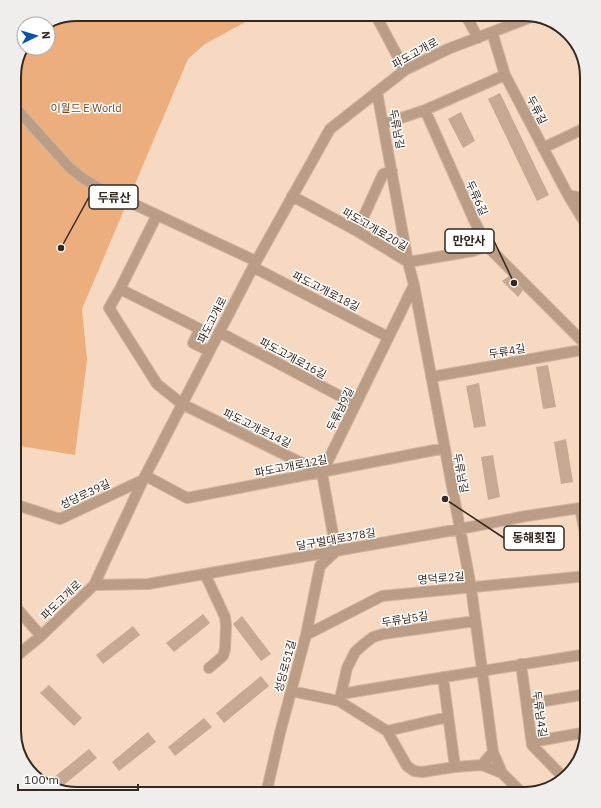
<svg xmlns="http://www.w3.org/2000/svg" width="601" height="808" font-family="'IBM Plex Sans','Noto Sans KR',sans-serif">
<rect width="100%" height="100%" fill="#f7d8c0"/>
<!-- green -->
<path fill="#ecae7d" d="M77,14H260L205,44L188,59L82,309L87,360L75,455L14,445V73L26,48H48V25Z"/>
<!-- building -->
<path fill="#c7a993" d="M500,93L549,195L537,201L488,99Z
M461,112L475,141L463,148L448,119Z
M513,273L527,285L518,297L502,281Z
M548,365L556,407L543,409L536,367Z
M479,383L486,426L474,428L466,386Z
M566,439L573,482L561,484L554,442Z
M493,455L500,497L488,500L481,457Z
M203,614L210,623L174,652L166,643Z
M242,616L271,654L261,661L233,624Z
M133,626L140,635L103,664L96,655Z
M261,676L269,686L224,723L216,713Z
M49,685L82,718L74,726L40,693Z
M204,718L212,727L175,756L168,747Z
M148,732L156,742L119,771L112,762Z
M89,749L97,758L60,788L53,778Z"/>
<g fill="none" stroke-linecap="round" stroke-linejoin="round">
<defs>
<path id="minor" d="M375,14L405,70
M465,14L478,38
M492,32L505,75L568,195L587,226
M505,75L425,110L474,220L487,246L587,346
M377,92L408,262L414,285L471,587L493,752L502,773L523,794
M14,106L69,167L81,177L97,187L256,261
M383,124L425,110
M543,148L587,127
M568,195L587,199
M292,196L357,231L408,262L473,251L487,246
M157,215L120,289L200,329L193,343L209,351
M357,231L383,174L392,171
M253,267L388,337
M120,289L109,308L157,384L182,404L322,473
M219,332L355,404
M431,377L587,349
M146,476L187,498L445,448
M14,504L60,519L143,480
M580,508L587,543
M336,551L322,473L414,285
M205,574L225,617L226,626L225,649L223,656L209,668
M94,585L148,584L460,529L526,516L587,507
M14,605L41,636
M306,635L382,596L587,576
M14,658L41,636L94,585L143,480L253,267L330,129L405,70L448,49L534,16
M521,664L532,745L564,778
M443,677L455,767
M291,691L339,701L387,731L407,766L414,771L422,772L455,767L482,765
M341,694L383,687L587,654
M340,699L347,668L355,652L364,644L373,637L383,634L475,621
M527,704L587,694
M387,731L448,717
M532,742L587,732
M493,752L482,765L502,773
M266,794L280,733L306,635L320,566L336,551"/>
</defs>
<!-- minor casing -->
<use href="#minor" stroke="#d0b5a0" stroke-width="12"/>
<!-- minor -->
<use href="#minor" stroke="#bb9d85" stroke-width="10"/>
</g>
<g text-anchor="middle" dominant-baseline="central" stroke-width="3" stroke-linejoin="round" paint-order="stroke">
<!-- street labels -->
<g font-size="11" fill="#34281f" stroke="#fff">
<text transform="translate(415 53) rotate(-29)">파도고개로</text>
<text transform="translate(537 110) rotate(63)">두류길</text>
<text transform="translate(397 129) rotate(79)">두류남길</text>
<text transform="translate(477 198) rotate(66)">두류6길</text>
<text transform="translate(375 229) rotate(30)">파도고개로20길</text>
<text transform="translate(326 291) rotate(27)">파도고개로18길</text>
<text transform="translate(212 320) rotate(-63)">파도고개로</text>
<text transform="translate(507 351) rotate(-10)">두류4길</text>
<text transform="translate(293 358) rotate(28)">파도고개로16길</text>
<text transform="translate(340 409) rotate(-64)">두류남9길</text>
<text transform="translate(257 428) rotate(26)">파도고개로14길</text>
<text transform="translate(291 466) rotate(-11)">파도고개로12길</text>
<text transform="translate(461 473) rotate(79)">두류남길</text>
<text transform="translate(85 494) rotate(-25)">성당로39길</text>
<text transform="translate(336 539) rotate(-10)">달구벌대로378길</text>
<text transform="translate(441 578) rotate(-5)">명덕로2길</text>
<text transform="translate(61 600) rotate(-44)">파도고개로</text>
<text transform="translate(405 619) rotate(-9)">두류남5길</text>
<text transform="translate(285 666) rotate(-75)">성당로51길</text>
<text transform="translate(540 714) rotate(82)">두류남4길</text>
</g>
<!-- park labels -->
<g font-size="11" fill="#72451c" stroke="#fff">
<text x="86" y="108">이월드 E World</text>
</g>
</g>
<!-- crop -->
<path d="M0 0H601V808H0ZM77 21H524A56 56 0 0 1 580 77V731A56 56 0 0 1 524 787H77A56 56 0 0 1 21 731V77A56 56 0 0 1 77 21Z" fill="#efeeed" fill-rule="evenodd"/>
<path fill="none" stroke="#34281f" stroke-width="2" d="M77 21H524A56 56 0 0 1 580 77V731A56 56 0 0 1 524 787H77A56 56 0 0 1 21 731V77A56 56 0 0 1 77 21Z"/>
<!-- callouts -->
<path fill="none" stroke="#34281f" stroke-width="1.5" d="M61 248L89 197M514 283L494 241M445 499L504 538"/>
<g fill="#34281f" stroke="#fff" stroke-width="1.5">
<circle cx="61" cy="248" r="4"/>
<circle cx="514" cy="283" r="4"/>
<circle cx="445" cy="499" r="4"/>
</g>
<g fill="#fff" stroke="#34281f" stroke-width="1.5">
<rect x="89" y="185" width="49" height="24" rx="4"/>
<rect x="445" y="229" width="49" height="24" rx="4"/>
<rect x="504" y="526" width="60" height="24" rx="4"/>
</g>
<g font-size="12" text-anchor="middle" font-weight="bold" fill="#34281f">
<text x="114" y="202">두류산</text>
<text x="469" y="245">만안사</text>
<text x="534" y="542">동해횟집</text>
</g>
<!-- north arrow -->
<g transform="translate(36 36) rotate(85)"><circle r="19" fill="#ffffff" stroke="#aea9a5"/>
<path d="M0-3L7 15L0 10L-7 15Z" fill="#0455a3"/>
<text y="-6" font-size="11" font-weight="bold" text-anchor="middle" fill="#34281f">N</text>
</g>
<!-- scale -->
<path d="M18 784v6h120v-6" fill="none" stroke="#34281f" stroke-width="2"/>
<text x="24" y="784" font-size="12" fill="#34281f" stroke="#ffffff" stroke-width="3" paint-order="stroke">100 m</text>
</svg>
